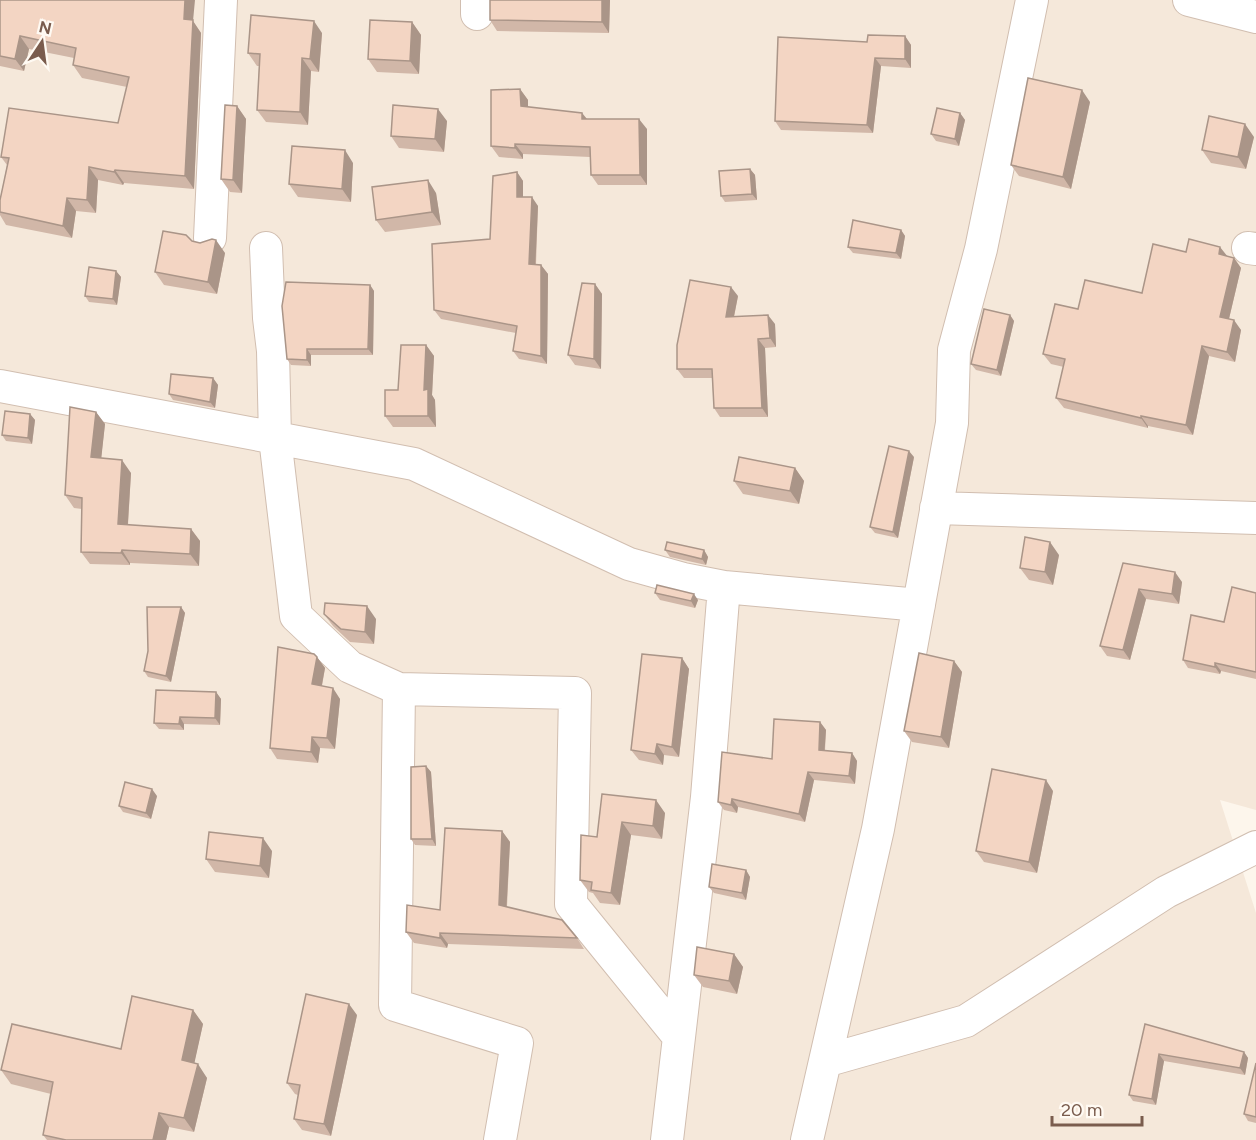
<svg xmlns="http://www.w3.org/2000/svg" width="1256" height="1140" font-family="Figtree,sans-serif">
<rect width="100%" height="100%" fill="#fdf6ec"/>
<!-- residential -->
<path fill="#f5e8da" d="M0,0H1256V810L1220,800L1256,913V1140H0Z"/>
<g fill="none" stroke-linecap="round" stroke-linejoin="round">
<defs>
<path id="street" d="M1189,0L1256,17
M477,14V0
M210,238L221,0
M266,248L269,318L273,351L275,438L296,616L350,667L399,689L575,693L571,904L679,1037
M1248,248L1256,249
M0,386L414,464L629,564L683,579L724,587L919,605
M936,508L1256,518
M399,689L395,1005L517,1043L500,1140
M825,1061L966,1021L1166,892L1256,847
M667,1140L707,797L724,587
M807,1140L878,829L952,423L954,350L981,249L1032,0"/>
</defs>
<!-- street casing -->
<use href="#street" stroke="#d1beb0" stroke-width="34"/>
<!-- street -->
<use href="#street" stroke="#fff" stroke-width="32"/>
</g>
<!-- wall -->
<path fill="#d1b7a8" d="M0,0L193,21L201,33L194,189L124,183L123,185L98,180L96,213L76,211L72,238L6,225L0,215V200L7,165L1,157L118,123L127,87L82,78L73,65L74,58L29,49L24,71L0,66Z
M610,0L609,33L497,31L490,20Z
M412,22L421,35L419,74L377,72L368,59Z
M322,33L319,72L311,71L308,125L266,122L257,110L259,66H257L248,53Z
M905,36L911,45V68L881,66L873,133L781,130L775,121L867,42Z
M520,89L528,100V107L582,113L587,119L647,129V185H598L591,175L590,157L523,154V159L499,157L491,146Z
M1090,102L1071,189L1019,176L1011,165Z
M237,106L246,119L242,193L230,192L221,179Z
M960,113L965,120L959,146L936,141L931,134Z
M447,121L444,152L399,148L391,136Z
M1254,137L1246,169L1211,163L1202,150Z
M353,163L351,202L298,197L289,184Z
M750,169L755,175L757,200L725,202L721,196Z
M517,172L523,181V197L538,206L536,265H541L548,274L547,364L519,359L513,351L516,333L441,319L434,310L490,239Z
M436,193L441,225L385,232L376,220Z
M901,230L905,236L901,259L853,253L848,247Z
M192,241L225,253L217,294L164,285L155,272Z
M1186,252L1234,258L1241,268L1229,319L1241,330L1235,362L1209,356L1193,435L1148,426V428L1064,408L1056,398L1064,367L1051,364L1043,354L1078,309L1142,293Z
M116,271L121,277L117,305L89,302L85,296Z
M595,284L602,294L601,369L575,365L568,355Z
M370,285L374,291L373,355H311V366L291,365L287,359Z
M738,296L734,317L775,324L776,347L765,348L768,417H720L714,408L712,378H684L677,369Z
M1010,315L1014,321L1001,376L976,370L971,364Z
M426,345L434,356L432,395L435,400L436,427H393L385,416Z
M213,378L218,385L215,408L173,400L169,394Z
M96,412L105,424L101,458L131,473L128,525L191,529L200,541L199,566L130,563V565L90,564L81,552L82,509L74,508L65,495Z
M30,414L35,420L32,444L6,441L2,435Z
M914,457L898,538L875,533L870,527Z
M795,468L804,481L799,504L743,494L734,481Z
M665,550H704L708,557L706,565L670,557Z
M1059,555L1053,585L1029,580L1020,568Z
M1123,563L1182,582L1179,604L1146,599L1130,660L1107,656L1100,646Z
M655,593L698,600L695,608L660,600Z
M1256,593V679L1221,671L1220,674L1188,668L1183,660Z
M181,607L185,613L171,682L148,677L144,671Z
M324,614L376,619L374,644L350,642L333,626Z
M317,657L325,668L322,686L340,699L335,749L320,748L318,763L277,759L270,748Z
M682,658L689,669L679,757L664,755L663,765L639,760L631,750Z
M954,661L962,672L949,748L912,742L904,731Z
M216,692L221,699L220,725L184,724V730L159,729L154,723Z
M820,722L826,730L825,751L852,753L857,761L855,784L814,780L805,822L738,807L737,813L724,810L718,802Z
M426,766L431,772L436,846L415,845L411,839Z
M1053,791L1037,873L984,862L976,851Z
M602,794L665,813L662,839L631,835L620,905L600,903L593,893L589,892L580,880L597,837Z
M157,796L151,819L123,812L119,806Z
M502,831L510,842L507,907L577,938L584,949L448,944L447,948L414,943L406,932L440,910Z
M272,851L269,878L215,872L206,859Z
M746,870L750,877L746,900L714,893L709,887Z
M734,954L743,967L737,994L703,987L694,975Z
M193,1010L203,1024L194,1063L207,1078L194,1132L169,1127L166,1140H47L43,1135L51,1094L11,1084L1,1070L121,1049Z
M357,1015L331,1136L302,1130L294,1119L298,1095L295,1094L287,1083Z
M1145,1024L1244,1052L1248,1058L1245,1075L1164,1061L1156,1105L1133,1101L1129,1095Z
M1256,1063V1123L1248,1121L1244,1114Z"/>
<!-- shaded-wall -->
<path fill="#aa9588" d="M185,0H195L193,21L201,33L194,189L185,176L184,19Z
M602,0H610L609,33L602,22Z
M314,21L322,33L319,72L310,59Z
M412,22L421,35L419,74L410,61Z
M20,36L29,49L24,71L15,59Z
M905,36L911,45V68L905,59Z
M302,58L311,71L308,125L300,112Z
M875,58L881,66L873,133L867,125Z
M520,89L528,100V117L521,106Z
M1082,90L1090,102L1071,189L1063,177Z
M237,106L246,119L242,193L233,180Z
M438,109L447,121L444,152L435,139Z
M582,113L590,123L582,119Z
M960,113L965,120L959,146L955,139Z
M639,119L647,129V185L640,175Z
M1245,124L1254,137L1246,169L1238,157Z
M515,144L523,154V159L515,148Z
M345,150L353,163L351,202L342,189Z
M89,167L98,180L96,213L87,200Z
M750,169L755,175L757,200L752,194Z
M115,170L124,183L123,185L114,172Z
M517,172L523,181V206L517,197Z
M428,180L436,193L441,225L432,212Z
M532,197L538,206L535,273L529,264Z
M67,198L76,211L72,238L63,226Z
M901,230L905,236L901,259L896,253Z
M216,240L225,253L217,294L208,282Z
M1220,247L1228,257L1219,254Z
M1234,258L1241,268L1227,327L1220,317Z
M541,265L548,274L547,364L541,356Z
M116,271L121,277L117,305L113,299Z
M595,284L602,294L601,369L594,359Z
M370,285L374,291L373,355L368,349Z
M731,287L738,296L732,326L726,317Z
M768,315L775,324L776,347L770,338Z
M1010,315L1014,321L1001,376L997,370Z
M1234,320L1241,330L1235,362L1227,352Z
M758,339L765,348L768,417L762,408Z
M426,345L434,356L432,395L435,400L436,427L428,416L424,390Z
M1202,346L1209,356L1193,435L1186,425Z
M307,349L311,355V366L307,360Z
M213,378L218,385L215,408L210,402Z
M96,412L105,424L100,470L91,457Z
M30,414L35,420L32,444L28,438Z
M1141,416L1148,426V428L1141,418Z
M909,451L914,457L898,538L893,532Z
M122,460L131,473L127,537L118,524Z
M795,468L804,481L799,504L790,491Z
M191,529L200,541L199,566L190,554Z
M1050,542L1059,555L1053,585L1045,572Z
M122,550L130,563V565L121,553Z
M704,550L708,557L706,565L702,559Z
M1175,572L1182,582L1179,604L1172,594Z
M1139,589L1146,599L1130,660L1123,650Z
M694,594L698,600L695,608L691,601Z
M367,606L376,619L374,644L365,632Z
M181,607L185,613L171,682L166,676Z
M317,657L325,668L320,695L312,684Z
M682,658L689,669L679,757L672,747Z
M954,661L962,672L949,748L941,737Z
M1215,663L1221,671L1220,674L1215,667Z
M333,688L340,699L335,749L327,738Z
M216,692L221,699L220,725L215,718Z
M180,717L184,724V730L179,724Z
M820,722L826,730L824,758L819,750Z
M312,737L320,748L318,763L311,752Z
M657,744L664,755L663,765L655,754Z
M852,753L857,761L855,784L849,776Z
M426,766L431,772L436,846L432,839Z
M808,772L814,780L805,822L799,814Z
M1046,780L1053,791L1037,873L1029,862Z
M152,789L157,796L151,819L146,813Z
M732,799L738,807L737,813L731,805Z
M656,800L665,813L662,839L653,826Z
M622,822L631,835L620,905L611,893Z
M502,831L510,842L506,916L499,905Z
M263,838L272,851L269,878L260,866Z
M746,870L750,877L746,900L742,893Z
M440,933L448,944L447,948L440,938Z
M734,954L743,967L737,994L729,981Z
M349,1004L357,1015L331,1136L324,1124Z
M193,1010L203,1024L192,1074L182,1060Z
M1244,1052L1248,1058L1245,1075L1240,1068Z
M1159,1054L1164,1061L1156,1105L1152,1099Z
M198,1064L207,1078L194,1132L184,1118Z
M159,1113L169,1127L166,1140H153Z"/>
<!-- building -->
<path fill="#f3d5c3" stroke="#aa9588" stroke-width="1.5" d="M0,0H185L184,19L193,20L185,176L115,170L114,172L89,167L87,200L67,198L63,226L0,212V200L9,158L1,157L9,108L118,123L129,77L73,65L76,48L20,36L15,59L0,56Z
M490,0H602V22L490,20Z
M251,15L314,21L310,59L302,58L300,112L257,110L260,54L248,53Z
M370,20L412,22L410,61L368,59Z
M868,35L905,36V59L875,58L867,125L775,121L778,37L867,42Z
M1028,78L1082,90L1063,177L1011,165Z
M520,89L521,106L582,113V119H639L640,175H591L590,147L515,144V148L491,146V90Z
M225,105L237,106L233,180L221,179Z
M393,105L438,109L435,139L391,136Z
M937,108L960,113L955,139L931,134Z
M1209,116L1245,124L1238,157L1202,150Z
M292,146L345,150L342,189L289,184Z
M750,169L752,194L721,196L719,171Z
M517,172V197H532L529,264L541,265V356L513,351L517,326L434,310L432,244L490,239L493,176Z
M428,180L432,212L376,220L372,187Z
M853,220L901,230L896,253L848,247Z
M163,231L186,235L192,241L200,243L212,239L216,240L208,282L155,272Z
M1189,239L1220,247L1219,254L1234,258L1220,317L1234,320L1227,352L1202,346L1186,425L1141,416V418L1056,398L1065,359L1043,354L1055,304L1078,309L1085,280L1142,293L1153,244L1186,252Z
M89,267L116,271L113,299L85,296Z
M690,280L731,287L726,317L768,315L770,338L758,339L762,408H714L712,369H677V345Z
M286,282L370,285L368,349H307V360L287,359L282,306Z
M582,283L595,284L594,359L568,355Z
M984,309L1010,315L997,370L971,364Z
M401,345H426L424,390L428,389V416H385V390H398Z
M171,374L213,378L210,402L169,394Z
M70,407L96,412L91,457L122,460L118,524L191,529L190,554L122,550L121,553L81,552L82,498L65,495Z
M5,411L30,414L28,438L2,435Z
M889,446L909,451L893,532L870,527Z
M739,457L795,468L790,491L734,481Z
M1025,537L1050,542L1045,572L1020,568Z
M667,542L704,550L702,559L665,550Z
M1123,563L1175,572L1172,594L1139,589L1123,650L1100,646Z
M657,585L694,594L691,601L655,593Z
M1232,587L1256,593V672L1215,663V667L1183,660L1191,615L1224,622Z
M325,603L367,606L365,632L341,629L324,614Z
M147,607H181L166,676L144,671L148,651Z
M278,647L314,654L317,657L312,684L333,688L327,738L312,737L311,752L270,748Z
M919,653L954,661L941,737L904,731Z
M642,654L682,658L672,747L657,744L655,754L631,750Z
M156,690L216,692L215,718L180,717L179,724L154,723Z
M774,719L820,722L819,750L852,753L849,776L808,772L799,814L732,799L731,805L718,802L722,752L772,759Z
M426,766L432,839H411V767Z
M992,769L1046,780L1029,862L976,851Z
M125,782L152,789L146,813L119,806Z
M602,794L656,800L653,826L622,822L611,893L591,890L592,882L580,880L581,835L597,837Z
M445,828L502,831L499,905L562,920L577,938L440,933V938L406,932L407,905L440,910Z
M209,832L263,838L260,866L206,859Z
M712,864L746,870L742,893L709,887Z
M697,947L734,954L729,981L694,975Z
M306,994L349,1004L324,1124L294,1119L300,1085L287,1083Z
M132,996L193,1010L182,1060L198,1064L184,1118L159,1113L153,1140H66L43,1135L53,1082L1,1070L12,1024L121,1049Z
M1145,1024L1244,1052L1240,1068L1159,1054L1152,1099L1129,1095Z
M1256,1063V1117L1244,1114Z"/>
<!-- north arrow -->
<g transform="translate(42 42) rotate(13)" stroke="#fffaf3" stroke-width="4.5" paint-order="stroke">
<path d="M0-4.5L10 22L0 15L-10 22Z" fill="#7a5c4d"/>
<text y="-9" font-size="16" font-weight="bold" text-anchor="middle" fill="#7a5c4d">N</text>
</g>
<!-- scale -->
<path d="M1052 1116v9h90v-9" fill="none" stroke="#7a5c4d" stroke-width="3"/>
<text x="1061" y="1116" font-size="18" fill="#7a5c4d" stroke="#fffaf3" stroke-width="4.5" paint-order="stroke">20 m</text>
</svg>
